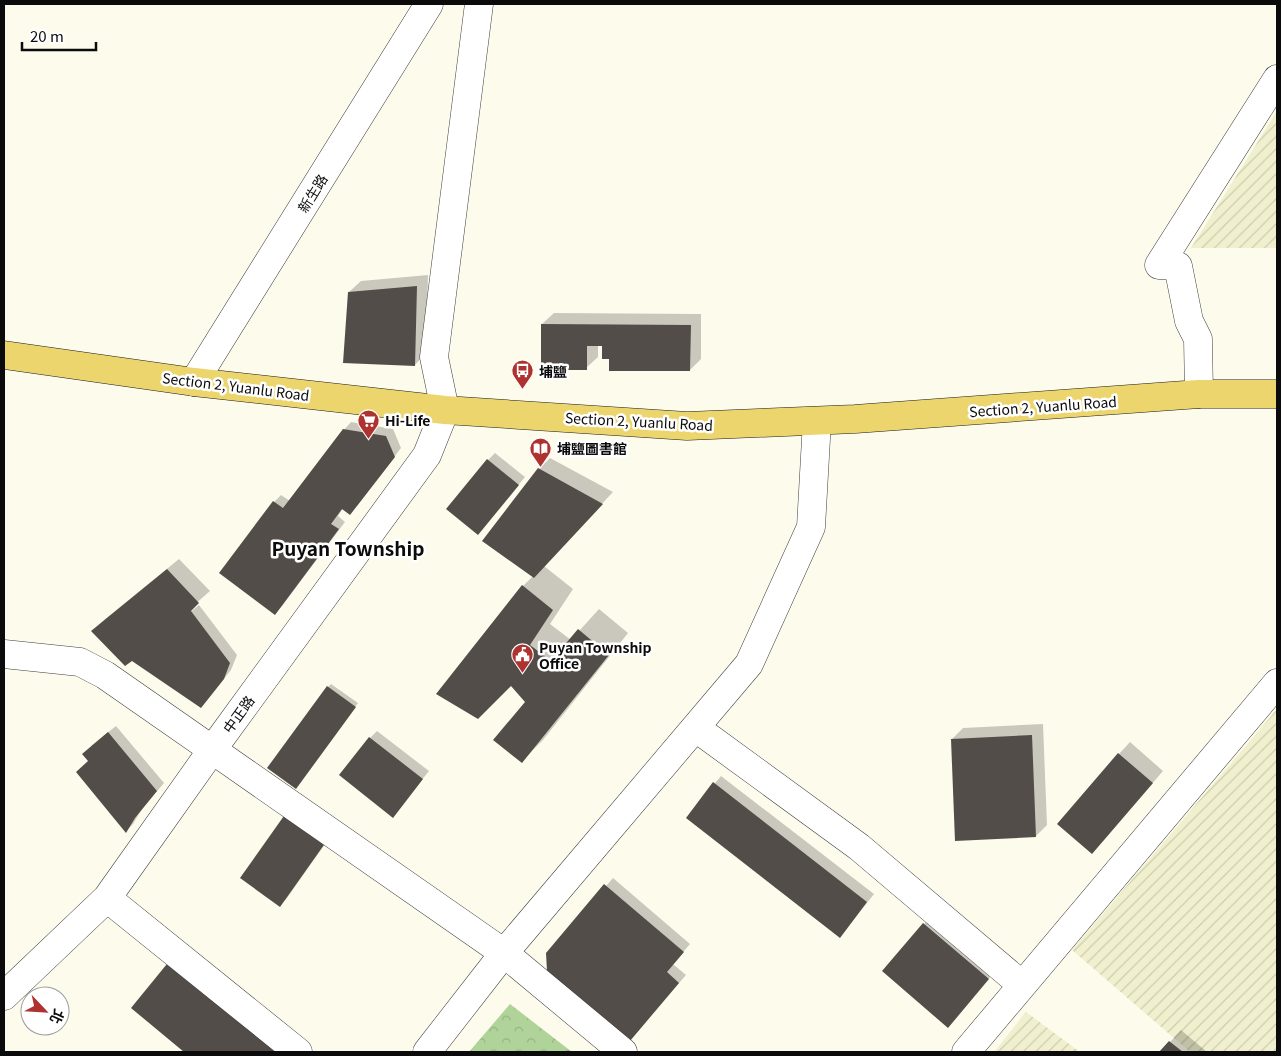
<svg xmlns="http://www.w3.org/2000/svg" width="1281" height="1056" font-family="Georgia,'Noto Sans TC',serif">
<defs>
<pattern id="farmland-furrows" width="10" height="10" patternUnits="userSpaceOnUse" patternTransform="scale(1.25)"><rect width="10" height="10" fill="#f1f0ce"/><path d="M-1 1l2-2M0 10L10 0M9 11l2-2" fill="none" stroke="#cdccb0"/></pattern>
<pattern id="forest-crowns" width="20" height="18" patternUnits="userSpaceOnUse" patternTransform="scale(1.25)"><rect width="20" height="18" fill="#b0d399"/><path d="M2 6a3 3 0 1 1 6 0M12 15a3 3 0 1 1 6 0" fill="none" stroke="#96b482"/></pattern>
</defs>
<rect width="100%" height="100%" fill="#fdfbeb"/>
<!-- farmland -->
<path fill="url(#farmland-furrows)" d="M1277,111V248H1191Z
M1277,709V1052H1190L1072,950Z
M1026,1012L1080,1052H994Z"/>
<!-- forest -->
<path fill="url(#forest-crowns)" d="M510,1004L572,1052H469Z"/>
<!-- shadow -->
<path fill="#0003" d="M428,275L426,353L415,365L349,292L361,281Z
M554,313L701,314V359L690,370L610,358L604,345H598V357L586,368L542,324Z
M351,422L393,429L401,448L357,506L343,508L338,516L345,522L282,606L275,613L274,502L281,495L290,501L344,430Z
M495,453L525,477L478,534L488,460Z
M550,458L613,492L544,566L573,589L550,624L571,640L599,609L628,633L543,740L522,761L527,702L523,586L533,576L539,469Z
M179,559L210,591L167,629L168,631L199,605L237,655L231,670L201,707L93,631L104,620Z
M331,684L358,703L299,784L328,687Z
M1043,724L1047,825L1036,836L952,739L963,728Z
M116,726L164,783L142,809L133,824L126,831L89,760L91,746Z
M377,731L429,771L393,816L370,738Z
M1130,742L1163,771L1103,841L1119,754Z
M721,776L874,894L840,937L687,817Z
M287,814L332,834L287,898L280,905Z
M613,878L690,944L673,964L686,975L630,1040L548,953Z
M931,916L995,971L955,1019L884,971Z
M132,1008L299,1052H186Z
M1181,1030L1207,1052H1161Z"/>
<!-- building -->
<path fill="#534d49" d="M417,286L415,366L343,363L348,292Z
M541,324L691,325L690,371H609V359H602V346H587V370H541Z
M343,429L386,436L395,457L350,515L342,509L331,524L339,529L275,615L219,573L273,501L283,508Z
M487,459L519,485L478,535L446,509Z
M538,468L603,504L534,578L482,541Z
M167,569L199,603L191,611L230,663L224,679L201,708L132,661L125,666L91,631Z
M522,585L553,610L530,645L551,661L578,629L609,655L522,763L493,740L525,702L511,686L478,719L436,694Z
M327,686L356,707L296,789L267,768Z
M108,732L157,791L135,818L126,833L76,772L88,761L82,754Z
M1032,735L1036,837L955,841L951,739Z
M369,737L423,779L393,818L339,775Z
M1118,753L1153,783L1092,854L1057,824Z
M713,782L867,902L840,938L686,818Z
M286,813L326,842L280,907L240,878Z
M604,884L684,952L667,972L679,983L630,1041L547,971L546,953Z
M923,923L989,979L948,1028L882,971Z
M171,959L283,1052H184L131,1008Z
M1169,1041L1183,1052H1159Z"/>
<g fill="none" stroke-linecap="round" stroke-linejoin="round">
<defs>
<path id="minor" d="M194,382L429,4
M1199,394L1198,339L1189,321L1178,266L1159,265L1277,79
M4,654L80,662L105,675L504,953L623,1052
M696,728L859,847L1022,985
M107,898L298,1052
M4,996L107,898L212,750L427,455L445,410L434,357L479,4
M427,1052L504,953L749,664L811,527L817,421
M966,1052L1277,683"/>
<path id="major" d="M4,355L194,382L445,410L687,426L855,419L1199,394H1277"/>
</defs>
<!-- minor casing -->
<use href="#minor" stroke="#3e3e3e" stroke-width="29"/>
<!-- major casing -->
<use href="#major" stroke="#1c1c1c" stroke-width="29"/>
<!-- minor -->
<use href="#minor" stroke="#fff" stroke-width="28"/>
<!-- major -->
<use href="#major" stroke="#ecd56c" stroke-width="28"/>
</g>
<!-- icons -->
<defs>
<symbol id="bus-pin" viewBox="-11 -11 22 30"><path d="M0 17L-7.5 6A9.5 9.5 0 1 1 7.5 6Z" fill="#ae3230" stroke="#fff"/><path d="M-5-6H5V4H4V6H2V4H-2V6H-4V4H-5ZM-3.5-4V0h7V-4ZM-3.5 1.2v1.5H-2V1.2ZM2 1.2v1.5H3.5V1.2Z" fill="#fff"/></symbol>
<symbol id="supermarket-pin" viewBox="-11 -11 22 30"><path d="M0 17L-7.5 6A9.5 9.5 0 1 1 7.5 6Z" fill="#ae3230" stroke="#fff"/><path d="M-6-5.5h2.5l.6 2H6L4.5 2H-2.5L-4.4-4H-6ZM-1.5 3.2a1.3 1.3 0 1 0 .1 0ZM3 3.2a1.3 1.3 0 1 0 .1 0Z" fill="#fff"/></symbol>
<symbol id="library-pin" viewBox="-11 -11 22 30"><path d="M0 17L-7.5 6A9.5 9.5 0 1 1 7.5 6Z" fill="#ae3230" stroke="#fff"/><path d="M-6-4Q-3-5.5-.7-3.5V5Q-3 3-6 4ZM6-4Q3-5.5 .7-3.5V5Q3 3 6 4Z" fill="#fff"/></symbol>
<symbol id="civic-pin" viewBox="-11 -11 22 30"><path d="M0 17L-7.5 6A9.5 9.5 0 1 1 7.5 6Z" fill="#ae3230" stroke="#fff"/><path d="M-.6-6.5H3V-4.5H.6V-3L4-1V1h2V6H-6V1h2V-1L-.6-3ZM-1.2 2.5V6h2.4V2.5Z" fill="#fff"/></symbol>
</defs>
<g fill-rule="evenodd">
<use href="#bus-pin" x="510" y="358" width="25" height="34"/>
<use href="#supermarket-pin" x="356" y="408" width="25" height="34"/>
<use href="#library-pin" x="528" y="436" width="25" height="34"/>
<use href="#civic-pin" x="510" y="642" width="25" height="34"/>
</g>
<g text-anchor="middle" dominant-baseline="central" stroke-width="5" stroke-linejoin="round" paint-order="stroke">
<!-- street labels -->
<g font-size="14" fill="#0b0b0b" stroke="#fff">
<text transform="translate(312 193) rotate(-58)">新生路</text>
<text transform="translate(236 386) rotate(7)">Section 2, Yuanlu Road</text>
<text transform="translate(1043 406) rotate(-4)">Section 2, Yuanlu Road</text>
<text transform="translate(639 421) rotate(3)">Section 2, Yuanlu Road</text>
<text transform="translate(238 714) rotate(-54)">中正路</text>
</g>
<!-- poi labels -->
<g font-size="14" font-weight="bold" fill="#0b0b0b" stroke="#fff" text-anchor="start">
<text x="539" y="371">埔鹽</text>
<text x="385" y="420">Hi-Life</text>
<text x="557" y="448">埔鹽圖書館</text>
<text x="539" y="647">Puyan Township<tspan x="539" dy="16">Office</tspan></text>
</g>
<!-- district labels -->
<g font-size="19" font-weight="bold" fill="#0b0b0b" stroke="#fff">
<text x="348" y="547">Puyan Township</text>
</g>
</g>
<!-- border -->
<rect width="1281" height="1056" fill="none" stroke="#0b0b0b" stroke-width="10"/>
<!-- north arrow -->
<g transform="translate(45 1011) rotate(115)"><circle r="24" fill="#ffffff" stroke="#9d9d9d"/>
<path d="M0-4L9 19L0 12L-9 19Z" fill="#ae3230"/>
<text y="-8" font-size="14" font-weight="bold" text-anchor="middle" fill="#0b0b0b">北</text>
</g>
<!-- scale -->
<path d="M22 42v8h74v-8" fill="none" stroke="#0b0b0b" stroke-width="2.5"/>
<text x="30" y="42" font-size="15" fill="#0b0b0b" stroke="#ffffff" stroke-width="4" paint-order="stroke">20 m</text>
</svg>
